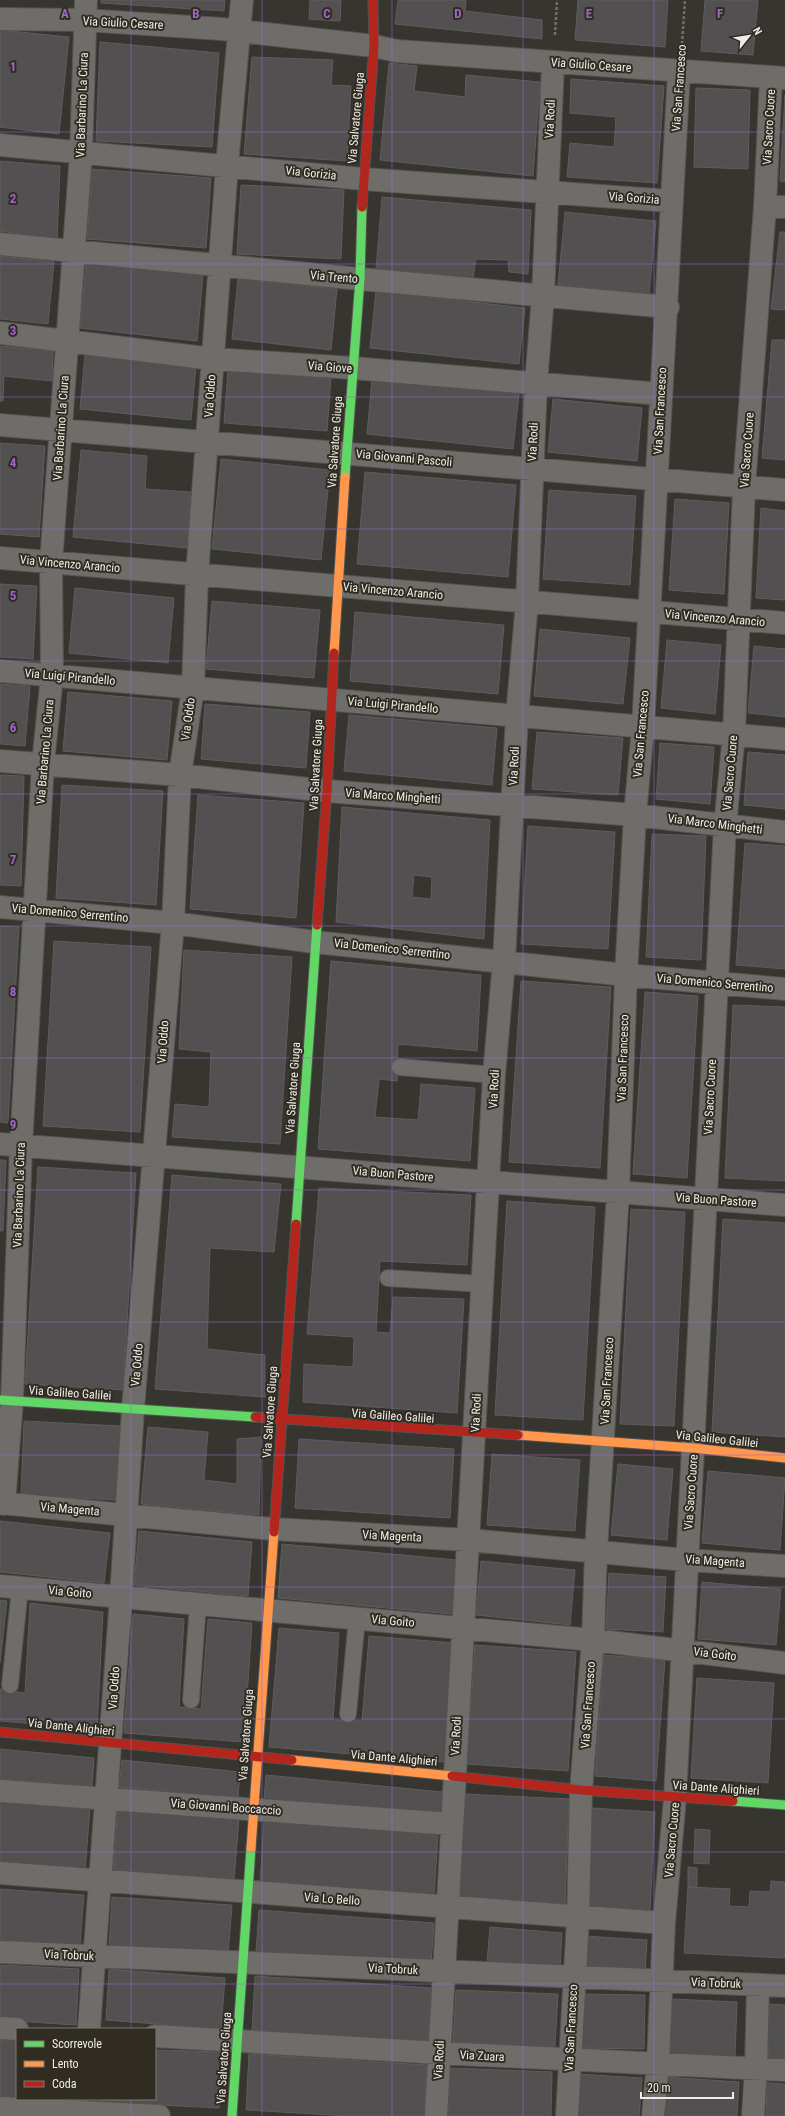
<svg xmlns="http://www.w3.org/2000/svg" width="785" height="2116" font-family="'Roboto Condensed',sans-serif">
<rect width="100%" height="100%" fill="#363530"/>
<!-- building -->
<path fill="#525050" stroke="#5e5d5c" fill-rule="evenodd" d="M101,0H225L224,11L101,3Z
M310,0H341L340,21L309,19Z
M398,0H466L465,11L542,20V39L395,24Z
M578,0H668L665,47L575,40Z
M705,0H758L753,55L701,51Z
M0,30L69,37L59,134L0,127Z
M100,42L219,53L212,147L96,141Z
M252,57L333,60L331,85L351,86L347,161L244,154Z
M389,63L417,66L414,91L465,97L466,75L540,82L533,176L380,160Z
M571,79L664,86L657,183L567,177L570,143L614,147L616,117L570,113Z
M696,88L750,90L748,169L694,167Z
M785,95V182L780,181Z
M0,161L60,166L57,239L0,231Z
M92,169L211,178L206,248L87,239Z
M241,185L344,190L341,259L237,254Z
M382,197L531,210L528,274L509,272L508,260L476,259L473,278L376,269Z
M565,212L656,221L649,294L558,285Z
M780,232H785V310L771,309Z
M0,256L54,262L48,324L0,319Z
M86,262L203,275L197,341L80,328Z
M238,279L337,289L331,350L232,339Z
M376,291L525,308L519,364L370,348Z
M772,340H785V460L762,458Z
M0,346L53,351L52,381L4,376L3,401H0Z
M85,355L196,366L191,420L80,409Z
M228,370L331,377L327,431L224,423Z
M372,379L519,394L513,449L367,434Z
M553,399L642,408L637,461L548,452Z
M0,443L45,446L39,537L0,534Z
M81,450L147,456L145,489L191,492L187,548L73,537Z
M221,459L330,470L321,560L212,549Z
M365,472L516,485L508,577L357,564Z
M549,490L636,496L630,585L543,579Z
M675,499L729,503L724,594L669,590Z
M761,508L785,511V600L756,598Z
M0,584L37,586L33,659L0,657Z
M75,588L174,598L168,663L69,653Z
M212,601L320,610L314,678L206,669Z
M355,612L504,625L498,694L350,681Z
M540,629L630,638L623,704L534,696Z
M667,640L721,645L715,714L661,708Z
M754,646L785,649V717L748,713Z
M0,684L30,686L25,746L0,744Z
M68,692L172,701L167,760L63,751Z
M205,704L310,712L306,768L201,759Z
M349,715L497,728L492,785L344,771Z
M537,732L623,738L618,795L532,789Z
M660,743L714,747L710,804L656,799Z
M748,752L785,755V809L744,805Z
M0,775L24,776L21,886L0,885Z
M62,785L163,791L156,905L56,898Z
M198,795L304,803L296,918L190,909Z
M342,807L490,820L484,939L336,922ZM414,875L432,877L431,899L412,897Z
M528,826L615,832L608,949L521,944Z
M652,834L706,836L701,960L646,957Z
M745,843L785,846V969L736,965Z
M0,926L19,927L8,1123L0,1122Z
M54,941L151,947L140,1132L43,1126Z
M184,950L292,957L280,1144L172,1137L175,1104L209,1107L211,1052L179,1049Z
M331,961L481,975L477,1051L398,1044L397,1081L379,1079L375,1117L418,1120L421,1084L475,1088L470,1161L318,1149Z
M521,981L611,987L600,1168L509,1162Z
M645,992L698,996L687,1178L633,1174Z
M733,1005L785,1007V1181L725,1178Z
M0,1160H6L3,1231H0Z
M38,1167L136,1173L123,1390L25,1384Z
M172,1175L281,1184L274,1252L210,1248L207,1349L265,1355V1397L155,1389Z
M319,1188L471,1195L467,1265L380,1261L376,1332L390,1333L393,1297L464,1299L457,1413L303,1402L304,1364L353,1367L354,1337L307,1334Z
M507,1201L595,1207L583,1420L495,1415Z
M631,1209L685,1212L674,1426L620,1424Z
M723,1219L785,1223V1437L712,1432Z
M24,1421L120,1426L117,1500L21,1495Z
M148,1427L208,1432L204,1480L237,1484V1439L261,1437L259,1515L141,1504Z
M299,1439L454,1449L450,1518L295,1508Z
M492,1454L580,1460L575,1531L487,1525Z
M618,1464L673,1469L667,1540L611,1535Z
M708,1471L785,1478L780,1550L702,1543Z
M0,1521L110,1533L104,1583L0,1572Z
M139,1531L252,1542L248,1596L134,1585Z
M282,1544L457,1560L452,1614L278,1598Z
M481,1561L575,1570L570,1625L476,1615Z
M609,1573L666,1577L663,1632L606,1629Z
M702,1582L781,1589L776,1645L698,1639Z
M0,1600L7,1601L0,1663Z
M30,1603L103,1612L97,1729L0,1721V1689L25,1693Z
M133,1614L184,1619L179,1707L201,1709L208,1619L252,1623L244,1742L124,1733Z
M279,1628L339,1633L333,1720L362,1721L369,1636L455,1643L445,1762L269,1747Z
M475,1645L576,1652L568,1771L467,1764Z
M604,1655L665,1660L656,1781L595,1776Z
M697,1678L774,1683L768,1783L691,1778Z
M0,1749L94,1758L92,1786L0,1779Z
M122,1760L240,1772L238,1798L119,1787Z
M266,1775L443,1792L441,1817L264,1800Z
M464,1794L569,1799L565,1905L460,1901Z
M0,1801L90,1808L85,1871L0,1865Z
M592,1808L655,1812L650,1911L586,1907Z
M118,1809L239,1819L234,1880L113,1870Z
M264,1821L438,1834L434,1897L260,1884Z
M695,1829L710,1830L709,1864L694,1863Z
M688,1867L697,1868V1888L688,1887Z
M771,1881L785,1882V1958L684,1953L688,1887L730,1889L729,1906L749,1907L750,1891L770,1892Z
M0,1889L84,1895L80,1945L0,1940Z
M112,1897L232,1905L228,1954L109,1946Z
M259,1910L434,1923L431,1965L256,1951Z
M490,1927L562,1933L560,1969L487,1963Z
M585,1936L647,1940L645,1974L583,1970Z
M0,1965L79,1969L76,2025L0,2020Z
M109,1969L225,1978L221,2029L106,2020Z
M255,1976L431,1988L428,2042L252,2030Z
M456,1990L558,1994L555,2047L453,2042Z
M582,1994L645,1995L644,2049L582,2048Z
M671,1999L737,2002L735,2057L668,2054Z
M769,2004L785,2005V2060L768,2059Z
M0,2040L17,2041V2099H72V2103L0,2100Z
M155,2050L222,2052L219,2108L100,2102V2099H155Z
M249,2054L427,2065L424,2116H348L246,2110Z
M450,2068L552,2072L551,2116H448Z
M578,2074L642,2078L639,2116H575Z
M665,2077L739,2082L737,2116H663Z
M767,2083L785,2084V2116H766Z"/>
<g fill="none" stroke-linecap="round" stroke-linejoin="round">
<defs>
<path id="lane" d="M400,1067L494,1075
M388,1278L482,1284
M10,1685L20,1588
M191,1700L198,1604
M348,1714L357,1618"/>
<path id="street" d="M0,19L84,20L222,29L374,46L397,51L785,78
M0,145L363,179L671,201
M765,206L785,207
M0,244L360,279L668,307
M0,333L213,359L353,368L661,394
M0,425L785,490
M0,558L785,623
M0,671L785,739
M0,761L180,775L327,791L635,815L785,832
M0,907L173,923L315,942L626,975L785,989
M0,1144L785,1205
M0,1503L273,1529L469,1540L686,1560L785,1566
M4,1504L12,1400L21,1146L43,764L52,675L51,563L81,153L86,0
M0,1586L593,1640L785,1663
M0,1791L451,1824
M0,1873L664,1923
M0,1952L785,1986
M0,2028L17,2029
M89,2029L121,1597L133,1409L173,923L180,775L193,688L197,575L227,165L242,0
M155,2036L440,2053L785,2070
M0,2108L159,2116
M436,2116L494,1075L504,961L517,716L527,602L536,383L543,296L553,63
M567,2116L578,1918L581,1790L593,1640L596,1551L618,1192L626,975L635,815L643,727L679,72
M653,2116L658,2063L664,1923L675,1798L725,826L734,734L744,487L765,206L771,77
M753,2116L756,2068L758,1985"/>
<path id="fast" d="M345,477L360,279L362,207
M296,1224L317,925
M0,1400L255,1417
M733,1801L785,1805
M232,2116L251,1848"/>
<path id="slow" d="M334,653L345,477
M518,1435L693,1448L785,1458
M292,1760L452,1776
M251,1848L274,1532"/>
<path id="jam" d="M362,207L374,46L373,0
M317,925L327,791L334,653
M255,1417L518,1435
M274,1532L296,1224
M0,1732L292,1760
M452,1776L581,1790L733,1801"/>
</defs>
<!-- lane casing -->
<use href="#lane" stroke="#54534e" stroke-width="18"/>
<!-- street casing -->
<use href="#street" stroke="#54534e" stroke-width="24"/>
<!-- fast casing -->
<use href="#fast" stroke="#54534e" stroke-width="11"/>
<!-- slow casing -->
<use href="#slow" stroke="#54534e" stroke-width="11"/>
<!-- jam casing -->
<use href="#jam" stroke="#54534e" stroke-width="11"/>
<!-- path -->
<path stroke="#71706c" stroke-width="2.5" stroke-dasharray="3 2" stroke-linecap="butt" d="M555,35L557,0
M682,44L685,0"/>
<!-- lane -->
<use href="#lane" stroke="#6f6d6a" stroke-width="16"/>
<!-- street -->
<use href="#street" stroke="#6f6d6a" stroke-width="22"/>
<!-- fast -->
<use href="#fast" stroke="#63d668" stroke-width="9"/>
<!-- slow -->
<use href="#slow" stroke="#ff974d" stroke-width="9"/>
<!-- jam -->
<use href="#jam" stroke="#b3261e" stroke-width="9"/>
</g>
<!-- grid -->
<path fill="none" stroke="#9e66cb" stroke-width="1" stroke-opacity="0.55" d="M131,0V2029M262,0V2116M392,0V2116M523,0V2116M654,0V2116M0,132H785M0,264H785M0,397H785M0,529H785M0,661H785M0,794H785M0,926H785M0,1058H785M0,1190H785M0,1322H785M0,1455H785M0,1587H785M0,1719H785M0,1852H785M0,1984H785M131,2099V2116"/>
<g text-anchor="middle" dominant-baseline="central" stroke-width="4" stroke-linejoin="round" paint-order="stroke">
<!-- street labels -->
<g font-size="12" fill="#efede7" stroke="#302c22">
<text transform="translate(123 23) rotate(3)">Via Giulio Cesare</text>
<text transform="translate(591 65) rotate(4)">Via Giulio Cesare</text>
<text transform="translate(679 88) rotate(-86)">Via San Francesco</text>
<text transform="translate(82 105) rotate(-88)">Via Barbarino La Ciura</text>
<text transform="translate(356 118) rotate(-85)">Via Salvatore Giuga</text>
<text transform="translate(550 119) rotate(-87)">Via Rodi</text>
<text transform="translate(769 127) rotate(-87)">Via Sacro Cuore</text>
<text transform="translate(311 173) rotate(6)">Via Gorizia</text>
<text transform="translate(634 198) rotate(4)">Via Gorizia</text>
<text transform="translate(334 277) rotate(5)">Via Trento</text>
<text transform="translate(330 367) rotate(4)">Via Giove</text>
<text transform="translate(210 396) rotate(-86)">Via Oddo</text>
<text transform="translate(660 411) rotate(-87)">Via San Francesco</text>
<text transform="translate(61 428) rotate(-86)">Via Barbarino La Ciura</text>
<text transform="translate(335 442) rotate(-86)">Via Salvatore Giuga</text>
<text transform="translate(533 442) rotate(-87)">Via Rodi</text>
<text transform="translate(747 450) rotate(-86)">Via Sacro Cuore</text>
<text transform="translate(404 458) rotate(5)">Via Giovanni Pascoli</text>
<text transform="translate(70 564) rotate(5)">Via Vincenzo Arancio</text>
<text transform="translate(393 591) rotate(5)">Via Vincenzo Arancio</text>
<text transform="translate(715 618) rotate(5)">Via Vincenzo Arancio</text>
<text transform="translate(70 677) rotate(5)">Via Luigi Pirandello</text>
<text transform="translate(393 705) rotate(5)">Via Luigi Pirandello</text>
<text transform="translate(188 719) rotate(-82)">Via Oddo</text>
<text transform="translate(641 734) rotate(-85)">Via San Francesco</text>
<text transform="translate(45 752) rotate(-85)">Via Barbarino La Ciura</text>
<text transform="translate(316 765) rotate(-87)">Via Salvatore Giuga</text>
<text transform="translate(514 766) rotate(-87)">Via Rodi</text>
<text transform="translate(730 773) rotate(-85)">Via Sacro Cuore</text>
<text transform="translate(393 796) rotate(4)">Via Marco Minghetti</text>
<text transform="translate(715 824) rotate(7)">Via Marco Minghetti</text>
<text transform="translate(70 913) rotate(5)">Via Domenico Serrentino</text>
<text transform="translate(392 949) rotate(6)">Via Domenico Serrentino</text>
<text transform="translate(715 983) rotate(5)">Via Domenico Serrentino</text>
<text transform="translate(163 1042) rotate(-86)">Via Oddo</text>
<text transform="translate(623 1058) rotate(-88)">Via San Francesco</text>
<text transform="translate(293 1088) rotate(-86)">Via Salvatore Giuga</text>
<text transform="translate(494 1089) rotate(-87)">Via Rodi</text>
<text transform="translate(710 1097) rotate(-87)">Via Sacro Cuore</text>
<text transform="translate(393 1174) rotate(5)">Via Buon Pastore</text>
<text transform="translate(19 1195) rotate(-88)">Via Barbarino La Ciura</text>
<text transform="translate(716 1200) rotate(4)">Via Buon Pastore</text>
<text transform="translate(137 1365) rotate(-85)">Via Oddo</text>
<text transform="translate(607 1381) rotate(-87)">Via San Francesco</text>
<text transform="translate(70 1393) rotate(4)">Via Galileo Galilei</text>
<text transform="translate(270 1412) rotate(-86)">Via Salvatore Giuga</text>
<text transform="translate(476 1413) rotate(-87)">Via Rodi</text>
<text transform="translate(393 1416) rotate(4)">Via Galileo Galilei</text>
<text transform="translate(717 1439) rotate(6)">Via Galileo Galilei</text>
<text transform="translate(691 1492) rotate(-86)">Via Sacro Cuore</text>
<text transform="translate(70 1509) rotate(5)">Via Magenta</text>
<text transform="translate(392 1536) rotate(3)">Via Magenta</text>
<text transform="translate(715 1561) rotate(4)">Via Magenta</text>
<text transform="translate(70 1592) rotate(5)">Via Goito</text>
<text transform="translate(393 1621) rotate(5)">Via Goito</text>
<text transform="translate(715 1654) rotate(7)">Via Goito</text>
<text transform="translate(114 1688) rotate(-86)">Via Oddo</text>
<text transform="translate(588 1705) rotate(-86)">Via San Francesco</text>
<text transform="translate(71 1727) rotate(6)">Via Dante Alighieri</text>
<text transform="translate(246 1735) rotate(-86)">Via Salvatore Giuga</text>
<text transform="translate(456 1736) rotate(-87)">Via Rodi</text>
<text transform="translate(394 1758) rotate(5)">Via Dante Alighieri</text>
<text transform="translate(716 1788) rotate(4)">Via Dante Alighieri</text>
<text transform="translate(226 1807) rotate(4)">Via Giovanni Boccaccio</text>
<text transform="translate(672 1840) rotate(-85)">Via Sacro Cuore</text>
<text transform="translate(332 1899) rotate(4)">Via Lo Bello</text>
<text transform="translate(69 1955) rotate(3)">Via Tobruk</text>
<text transform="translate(393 1969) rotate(3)">Via Tobruk</text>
<text transform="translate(716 1983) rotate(2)">Via Tobruk</text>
<text transform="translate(571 2028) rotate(-87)">Via San Francesco</text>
<text transform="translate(482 2056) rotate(3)">Via Zuara</text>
<text transform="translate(224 2058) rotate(-86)">Via Salvatore Giuga</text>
<text transform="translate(439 2060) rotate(-87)">Via Rodi</text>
</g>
</g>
<g font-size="13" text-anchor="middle" font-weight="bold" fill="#9e66cb" stroke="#302c22" stroke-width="4" stroke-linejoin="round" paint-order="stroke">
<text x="65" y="18">A</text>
<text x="196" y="18">B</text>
<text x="327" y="18">C</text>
<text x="458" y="18">D</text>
<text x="589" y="18">E</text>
<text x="720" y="18">F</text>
<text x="13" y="71">1</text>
<text x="13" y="203">2</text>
<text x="13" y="335">3</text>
<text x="13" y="467">4</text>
<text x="13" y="600">5</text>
<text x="13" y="732">6</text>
<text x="13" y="864">7</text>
<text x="13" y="996">8</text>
<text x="13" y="1129">9</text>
</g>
<!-- legend -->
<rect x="16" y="2028" width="140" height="72" fill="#302c22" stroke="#7c7971"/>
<rect x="24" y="2041" width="20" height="6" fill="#63d668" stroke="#7c7971"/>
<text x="52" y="2048" font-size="12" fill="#efede7">Scorrevole</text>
<rect x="24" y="2061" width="20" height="6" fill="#ff974d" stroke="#7c7971"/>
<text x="52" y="2068" font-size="12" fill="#efede7">Lento</text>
<rect x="24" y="2081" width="20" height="6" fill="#b3261e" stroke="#7c7971"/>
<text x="52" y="2088" font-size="12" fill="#efede7">Coda</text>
<!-- north arrow -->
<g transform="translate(749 36) rotate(60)" stroke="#302c22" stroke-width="3" paint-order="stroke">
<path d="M0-3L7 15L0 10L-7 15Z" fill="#efede7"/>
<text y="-6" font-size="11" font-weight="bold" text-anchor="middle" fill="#efede7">N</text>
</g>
<!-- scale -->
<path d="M641 2092v6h92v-6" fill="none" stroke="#efede7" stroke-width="2"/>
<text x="647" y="2092" font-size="12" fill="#efede7" stroke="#302c22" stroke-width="3" paint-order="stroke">20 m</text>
</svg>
